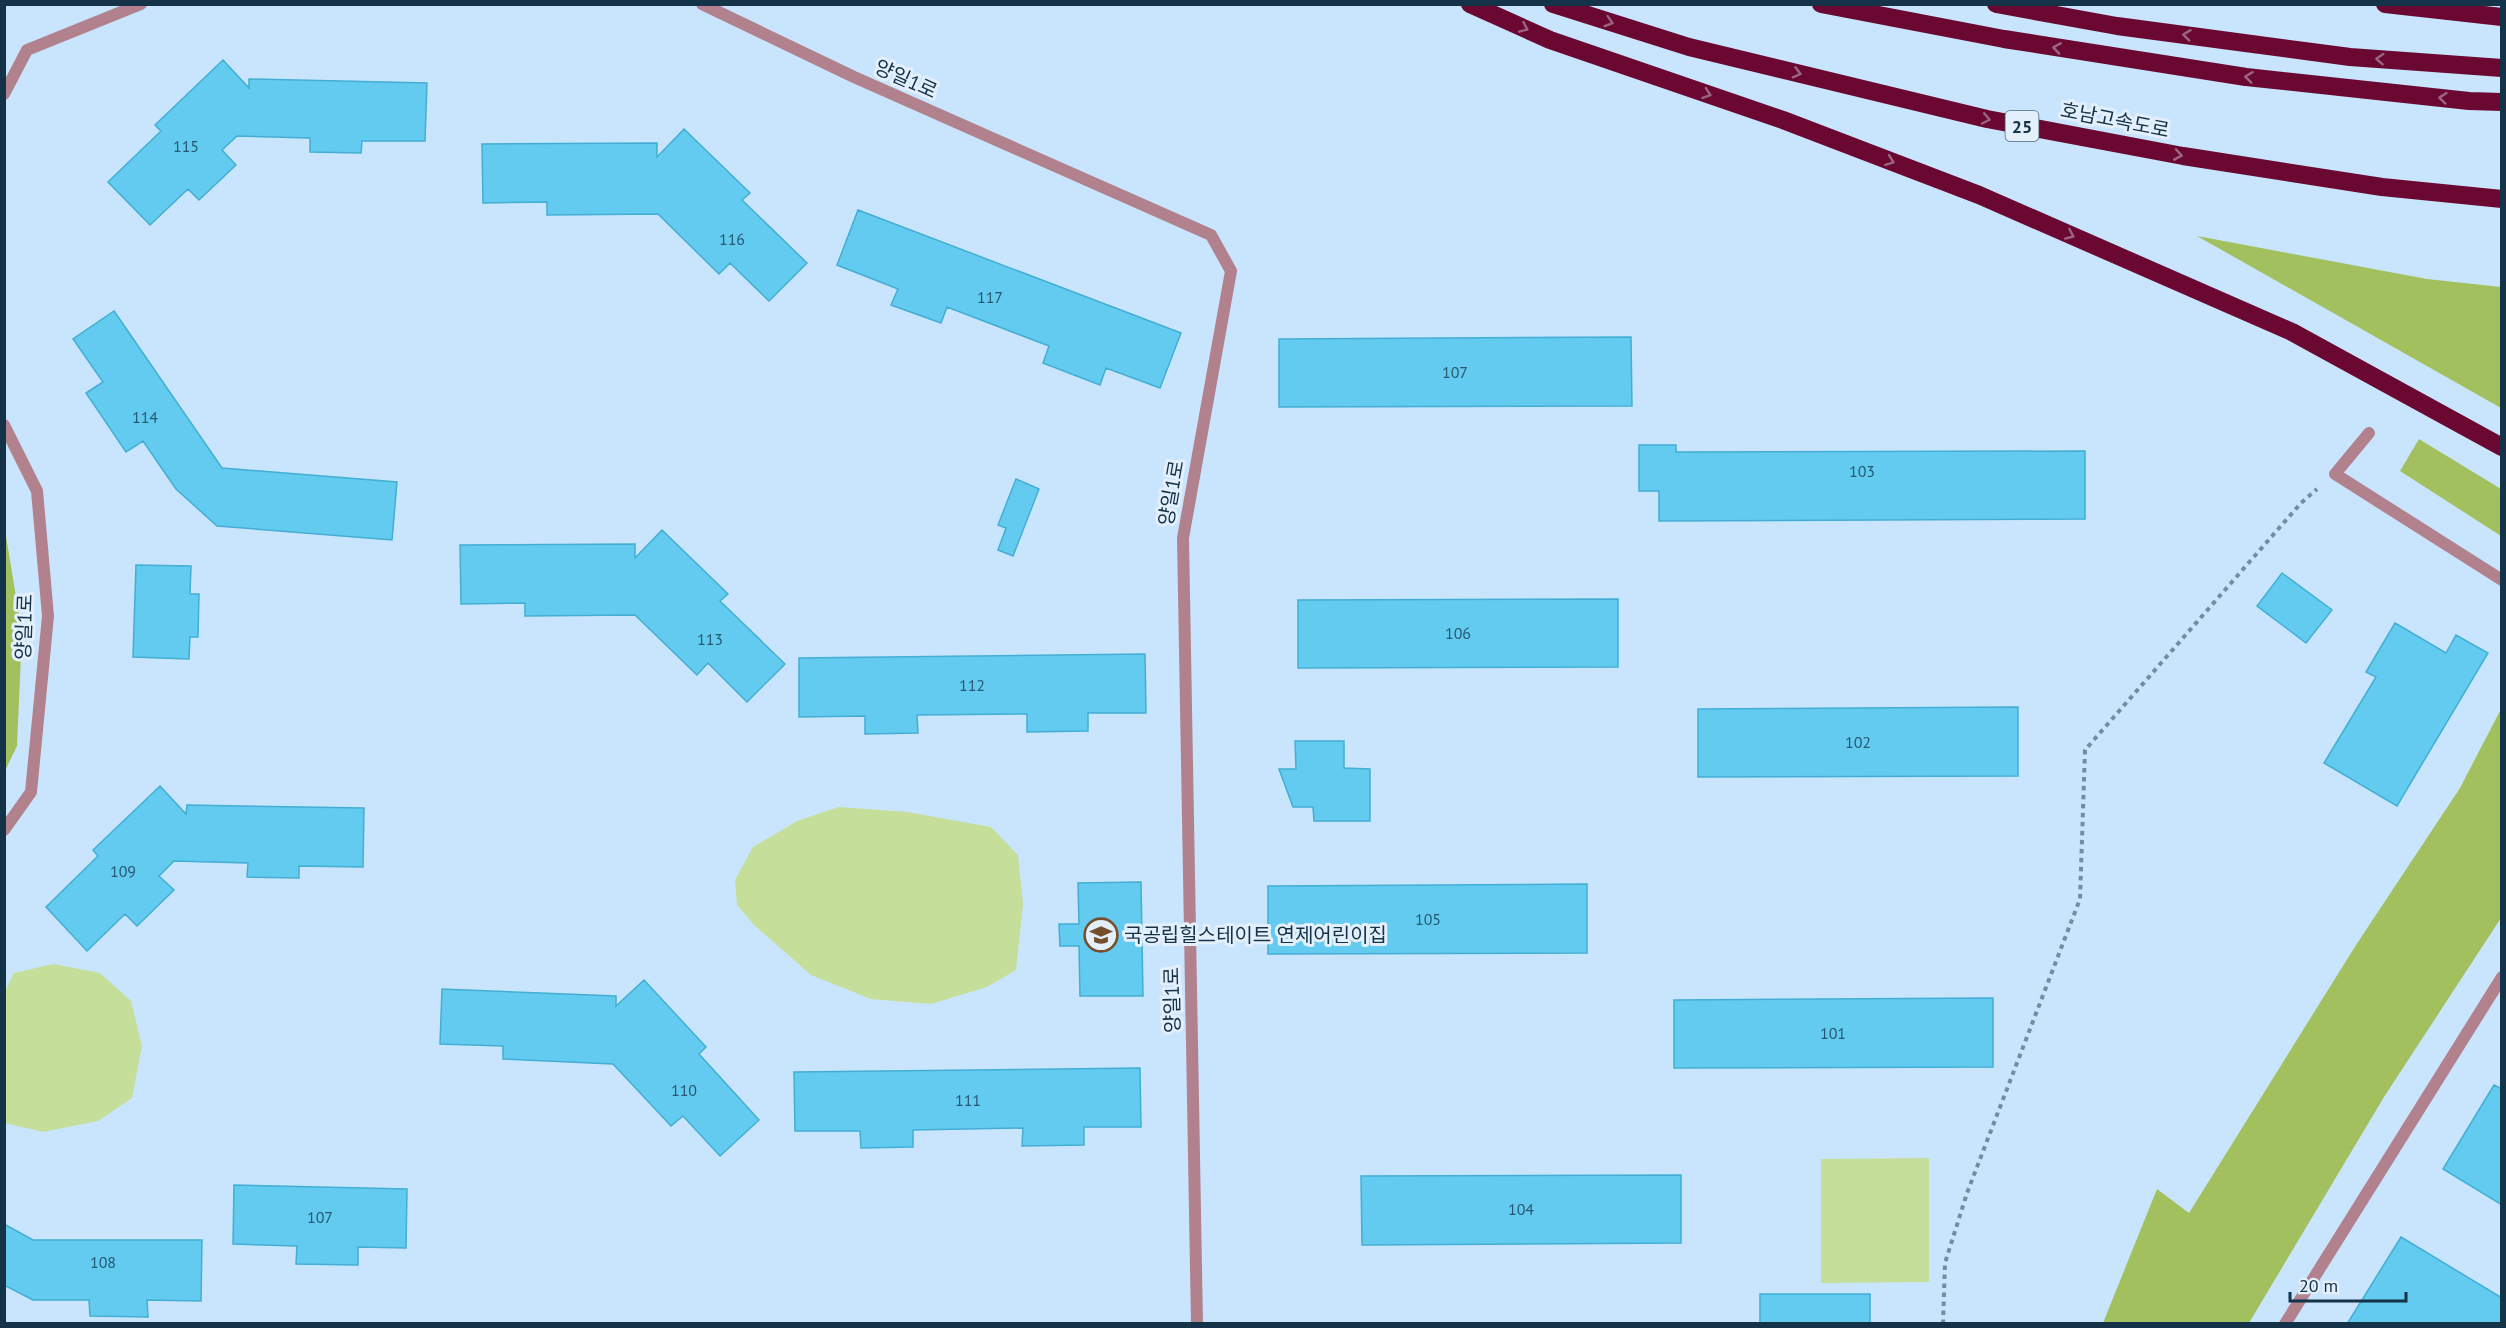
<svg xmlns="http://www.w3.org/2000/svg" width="2506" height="1328" font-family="'PT Sans','Noto Sans KR',sans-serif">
<rect width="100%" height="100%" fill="#c9e5fd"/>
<!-- green -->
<path fill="#c5de99" d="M839,807L907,812L991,827L1018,855L1023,904L1016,970L987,987L931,1004L871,999L811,975L754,925L737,905L735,880L753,847L797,821Z
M53,964L100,973L131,1001L142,1046L132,1098L98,1121L43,1132L5,1123V991L14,973Z
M1929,1158V1282L1821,1283V1159Z"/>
<!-- forest -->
<path fill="#a2c15e" d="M2197,236L2427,279L2501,287V408Z
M2419,439L2501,489V536L2400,471Z
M4,524L22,633L17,746L5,771Z
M2501,709V918L2384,1097L2249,1323H2103L2157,1189L2189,1213L2356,945L2460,788Z"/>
<!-- building -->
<path fill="#63cbf0" stroke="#43aed2" stroke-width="1.5" d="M223,60L249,88V79L427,83L425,141H362L361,153L310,152V138L237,136L222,150L236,165L199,200L188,189L150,225L108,182L161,131L155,125Z
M684,129L750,193L742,200L807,263L769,301L730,263L719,274L658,214L547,215V202L483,203L482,144L657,143V157Z
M858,210L1181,333L1160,388L1106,368L1100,385L1043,363L1049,346L947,307L941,323L891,305L898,289L837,265Z
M114,311L222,468L397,482L392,540L217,526L176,489L143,441L126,452L86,393L103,382L73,339Z
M1631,337L1632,406L1279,407V339Z
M1639,445H1676V452L2085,451V519L1659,521V491H1639Z
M1016,479L1039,489L1013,556L998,550L1006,528L998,525Z
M662,530L728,594L720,601L785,664L747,702L708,663L697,675L635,615L525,616V603L461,604L460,545L635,544V558Z
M136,565L191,566L190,594H199L198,637H190L189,659L133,657Z
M2282,573L2332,610L2306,643L2257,606Z
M1618,599V667L1298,668V600Z
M2395,623L2446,653L2456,635L2488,653L2397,806L2324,763L2376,677L2366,672Z
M1145,654L1146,713H1088V731L1027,732V714L917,715L918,733L865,734V716L799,717V658Z
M2018,707V776L1698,777V709Z
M1295,741H1344V768L1370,769V821H1314L1313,807H1293L1279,769H1296Z
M160,786L186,814L187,805L364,808L363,867L299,866V878L247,877L248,863L174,861L159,876L174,890L137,926L125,914L87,951L46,907L98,856L93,850Z
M1141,882L1143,996H1080L1079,946H1060L1059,924H1079L1078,883Z
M1587,884V953L1268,954V886Z
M644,980L706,1047L699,1054L759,1120L720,1156L683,1116L671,1126L613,1064L503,1059V1046L440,1044L442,989L616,996V1006Z
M1993,998V1067L1674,1068V1000Z
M1140,1068L1141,1127H1084V1145L1022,1146L1023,1128L913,1130V1147L861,1148L860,1131H795L794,1072Z
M2494,1085L2502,1089V1205L2443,1169Z
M1681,1175V1243L1362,1245L1361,1176Z
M234,1185L407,1189L406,1248L358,1247V1265L296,1264L297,1246L233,1244Z
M4,1224L33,1240H202L201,1301L147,1300L148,1317L90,1316L89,1300H33L4,1285Z
M2401,1237L2502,1298V1324H2347Z
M1760,1294H1870V1324H1760Z"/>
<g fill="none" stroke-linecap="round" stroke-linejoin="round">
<!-- path -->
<path stroke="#708da4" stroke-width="4" stroke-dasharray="4.5 4.5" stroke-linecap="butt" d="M1943,1324L1945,1263L1967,1193L2080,899L2085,750L2301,503L2317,489"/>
<!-- street -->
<path stroke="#b1828d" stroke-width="12" d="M702,4L854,77L1211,235L1231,271L1183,538L1197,1324
M4,94L27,50L141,4
M4,425L37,491L48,616L31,792L4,830
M2369,433L2335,474L2502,580
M2285,1324L2502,977"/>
<!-- highway -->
<path stroke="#6b0831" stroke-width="18" d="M1470,4L1550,40L1783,120L1979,195L2292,332L2502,447
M1553,4L1689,47L1987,119L2183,156L2382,187L2502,199
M1821,4L2004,39L2246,77L2469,101L2502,102
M1996,4L2117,26L2350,57L2502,68
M2385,4L2502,17"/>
</g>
<!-- one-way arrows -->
<defs><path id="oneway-chevron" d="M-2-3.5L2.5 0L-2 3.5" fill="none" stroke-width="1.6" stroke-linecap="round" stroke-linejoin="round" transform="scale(1.5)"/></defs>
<g stroke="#9b6582">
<use href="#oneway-chevron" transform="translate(1609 22) rotate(17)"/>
<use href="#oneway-chevron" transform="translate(1524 28) rotate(24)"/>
<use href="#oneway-chevron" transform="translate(2187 35) rotate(-173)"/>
<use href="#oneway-chevron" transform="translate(2057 48) rotate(-171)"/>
<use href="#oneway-chevron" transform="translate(2380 59) rotate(-176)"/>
<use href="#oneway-chevron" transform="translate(1797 73) rotate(14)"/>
<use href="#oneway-chevron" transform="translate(2249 77) rotate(-173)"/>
<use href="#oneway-chevron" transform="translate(1707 94) rotate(19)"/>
<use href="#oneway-chevron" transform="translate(2443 98) rotate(-174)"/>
<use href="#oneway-chevron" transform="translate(1986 119) rotate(12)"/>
<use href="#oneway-chevron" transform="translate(2178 155) rotate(10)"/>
<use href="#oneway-chevron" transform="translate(1890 161) rotate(21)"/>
<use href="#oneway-chevron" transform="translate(2070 235) rotate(24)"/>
</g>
<!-- icons -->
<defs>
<symbol id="school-ring" viewBox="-11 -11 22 22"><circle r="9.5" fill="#e3f0fc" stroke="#754f2b" stroke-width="1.5"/><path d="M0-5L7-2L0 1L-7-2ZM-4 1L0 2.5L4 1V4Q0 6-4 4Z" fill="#754f2b"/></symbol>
</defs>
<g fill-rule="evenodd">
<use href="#school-ring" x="1082" y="916" width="38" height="38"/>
</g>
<g text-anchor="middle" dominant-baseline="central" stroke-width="6" stroke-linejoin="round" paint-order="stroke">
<!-- number labels -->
<g font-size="16" fill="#285872">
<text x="186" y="146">115</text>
<text x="732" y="239">116</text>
<text x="990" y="297">117</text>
<text x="1455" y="372">107</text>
<text x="145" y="417">114</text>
<text x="1862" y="471">103</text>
<text x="1458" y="633">106</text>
<text x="710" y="639">113</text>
<text x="972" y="685">112</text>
<text x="1858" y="742">102</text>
<text x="123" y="871">109</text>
<text x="1428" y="919">105</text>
<text x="1833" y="1033">101</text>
<text x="684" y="1090">110</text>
<text x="968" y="1100">111</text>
<text x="1521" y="1209">104</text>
<text x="320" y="1217">107</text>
<text x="103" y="1262">108</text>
</g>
<!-- shield labels -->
<rect fill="#e3f0fc" stroke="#526b7e" stroke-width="1.5" x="2005.5" y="111" width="33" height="30" rx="4.5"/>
<g font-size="18" font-weight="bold" fill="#143248">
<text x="2022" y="126">25</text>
</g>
<!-- street labels -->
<g font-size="20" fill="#143248" stroke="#e3f0fc">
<text transform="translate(906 79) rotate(24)">양일1로</text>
<text transform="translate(2115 120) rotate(11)">호남고속도로</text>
<text transform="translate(1171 493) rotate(-80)">양일1로</text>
<text transform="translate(24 627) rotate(-88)">양일1로</text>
<text transform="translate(1172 1000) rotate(-91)">양일1로</text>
</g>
<!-- poi labels -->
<g font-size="20" fill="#143248" stroke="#e3f0fc" text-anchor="start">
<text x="1124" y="935">국공립힐스테이트 연제어린이집</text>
</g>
</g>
<!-- border -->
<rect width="2506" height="1328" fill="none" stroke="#143248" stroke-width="12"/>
<!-- scale -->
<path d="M2290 1292v9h116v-9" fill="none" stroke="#143248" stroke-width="3"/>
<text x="2299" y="1292" font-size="18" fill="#143248" stroke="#e3f0fc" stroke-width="4.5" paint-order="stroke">20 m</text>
</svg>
